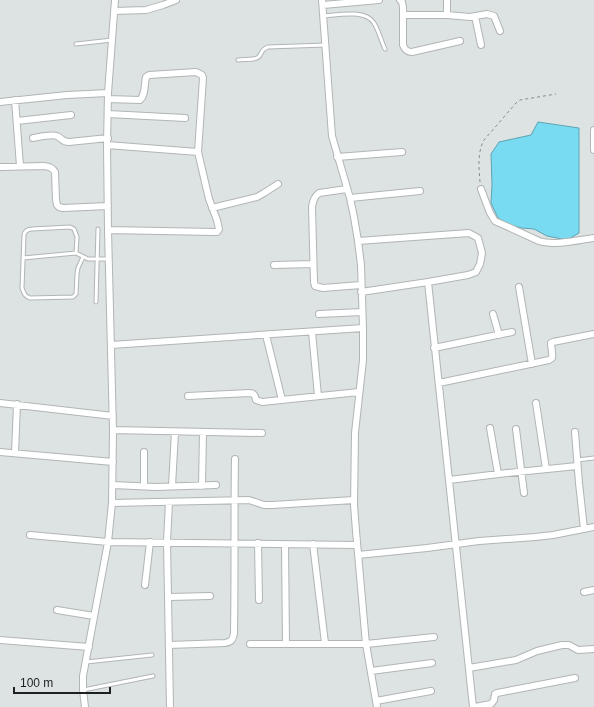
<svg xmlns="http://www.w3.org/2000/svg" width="594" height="707" font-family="Arial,sans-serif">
<rect width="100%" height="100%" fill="#dde2e3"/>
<!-- water -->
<path fill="#78dbf1" stroke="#5da3b2" d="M538,122L579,128V233L567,240L547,236L534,229L522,228L510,225L498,218L491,203L492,184L491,154L499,142L531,135Z"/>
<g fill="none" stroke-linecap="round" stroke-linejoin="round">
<defs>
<path id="lane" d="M323,16C337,15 365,9 374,23C379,31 381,41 385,49
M76,44L112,40
M238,60C242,59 253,60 257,58C263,55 259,50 268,47L325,45
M76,253L77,237L74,229L70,227L32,229C27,229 25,231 24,235L22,288C24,293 24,296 30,298L73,297L76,294L77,274L78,268L83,257
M23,258L76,253L88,259H109
M96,302L98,229
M577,460L594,458
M86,662L152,655
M83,690L153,676"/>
<path id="street" d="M322,0L332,136L350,198L354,217L358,241L361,265L363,328V360L355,433L354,505L356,531L366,644L377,707
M400,0L402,2L403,7V45C405,50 407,52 412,52L460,41
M447,0V15
M323,5L379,0
M114,11L146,10L163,5L176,0
M403,15H447L470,17L487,14L494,16L500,31
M475,16L481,45
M108,99L140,100C146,94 144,85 146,77L149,75L196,72L202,75L203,78L198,152L209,199L217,220L219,229L217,232H214L108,230
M15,100L20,166
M0,102L67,95L108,93
M108,114L185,118
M17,121L71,115
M594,130V150
M33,138C39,137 52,134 57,136C63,139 62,142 69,142L108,138
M107,145L198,152
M337,157L402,152
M0,167L44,166C49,167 52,167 55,172L56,200L57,205L59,207L63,208L108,206
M347,189L319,193C314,197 313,201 312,207L314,282L315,286L323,288L361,285
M481,189L490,213L495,221L539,241C554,246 578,240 594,238
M350,198L420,191
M212,208L257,197L264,193L278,184
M358,241L469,233L478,238L482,253L480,264L476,272L468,275L428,282L361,292
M274,265L313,264
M428,282C442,424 459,565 473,707
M519,287L532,364
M319,314L362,312
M493,314L499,335
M312,332L318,396
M266,335L282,400
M111,345L363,328
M434,348L512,332
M439,383L549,360L552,358C553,353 551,348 551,343L553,342L594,334
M188,396L249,393C254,393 255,395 256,400L262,402L359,392
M0,403L113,416
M536,403L546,469
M490,428L498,474
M516,429L524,493
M113,430L262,433
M575,432L579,483L584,529
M0,452L113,462
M144,452V486
M15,453L17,404
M449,480L507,473L577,466
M113,485L156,487L216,485
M172,486L175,432
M202,486L203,432
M169,502L167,542L170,707
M112,503L249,500L264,505H272L354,500
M30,535L108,542L357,545
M258,543L259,600
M285,544L286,644
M313,544L325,643
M358,555L427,548L479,541L535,537L553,535L594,527
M145,585L150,542
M584,592L594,590
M169,597L210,596
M57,610L94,616
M0,640L89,647
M250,644H366L434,637
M169,645L225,643C231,642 233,640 234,633C235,575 234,517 235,459
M469,668L516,660L537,651L562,645H569L578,650L594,649
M371,671L432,663
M376,701L431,691
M85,707L83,690V676L108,542L112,503L113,430L108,230L107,145L108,93L115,0
M475,707L491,704L494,700L495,694L497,693L575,678"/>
</defs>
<!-- lane casing -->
<use href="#lane" stroke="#b1b5b6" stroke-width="5"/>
<!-- street casing -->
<use href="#street" stroke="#b1b5b6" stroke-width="8"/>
<!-- path -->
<path stroke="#888b8c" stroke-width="1" stroke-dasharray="3 3" stroke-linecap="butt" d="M480,182C479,168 477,153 484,140L516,103L520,100L556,94"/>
<!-- lane -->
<use href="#lane" stroke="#fff" stroke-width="3"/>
<!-- street -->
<use href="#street" stroke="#fff" stroke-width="6"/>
</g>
<!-- scale -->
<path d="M14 687v6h96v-6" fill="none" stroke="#1e2020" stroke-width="2"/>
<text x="20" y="687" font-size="12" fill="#1e2020" stroke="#dde2e3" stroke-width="3" paint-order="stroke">100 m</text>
</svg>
